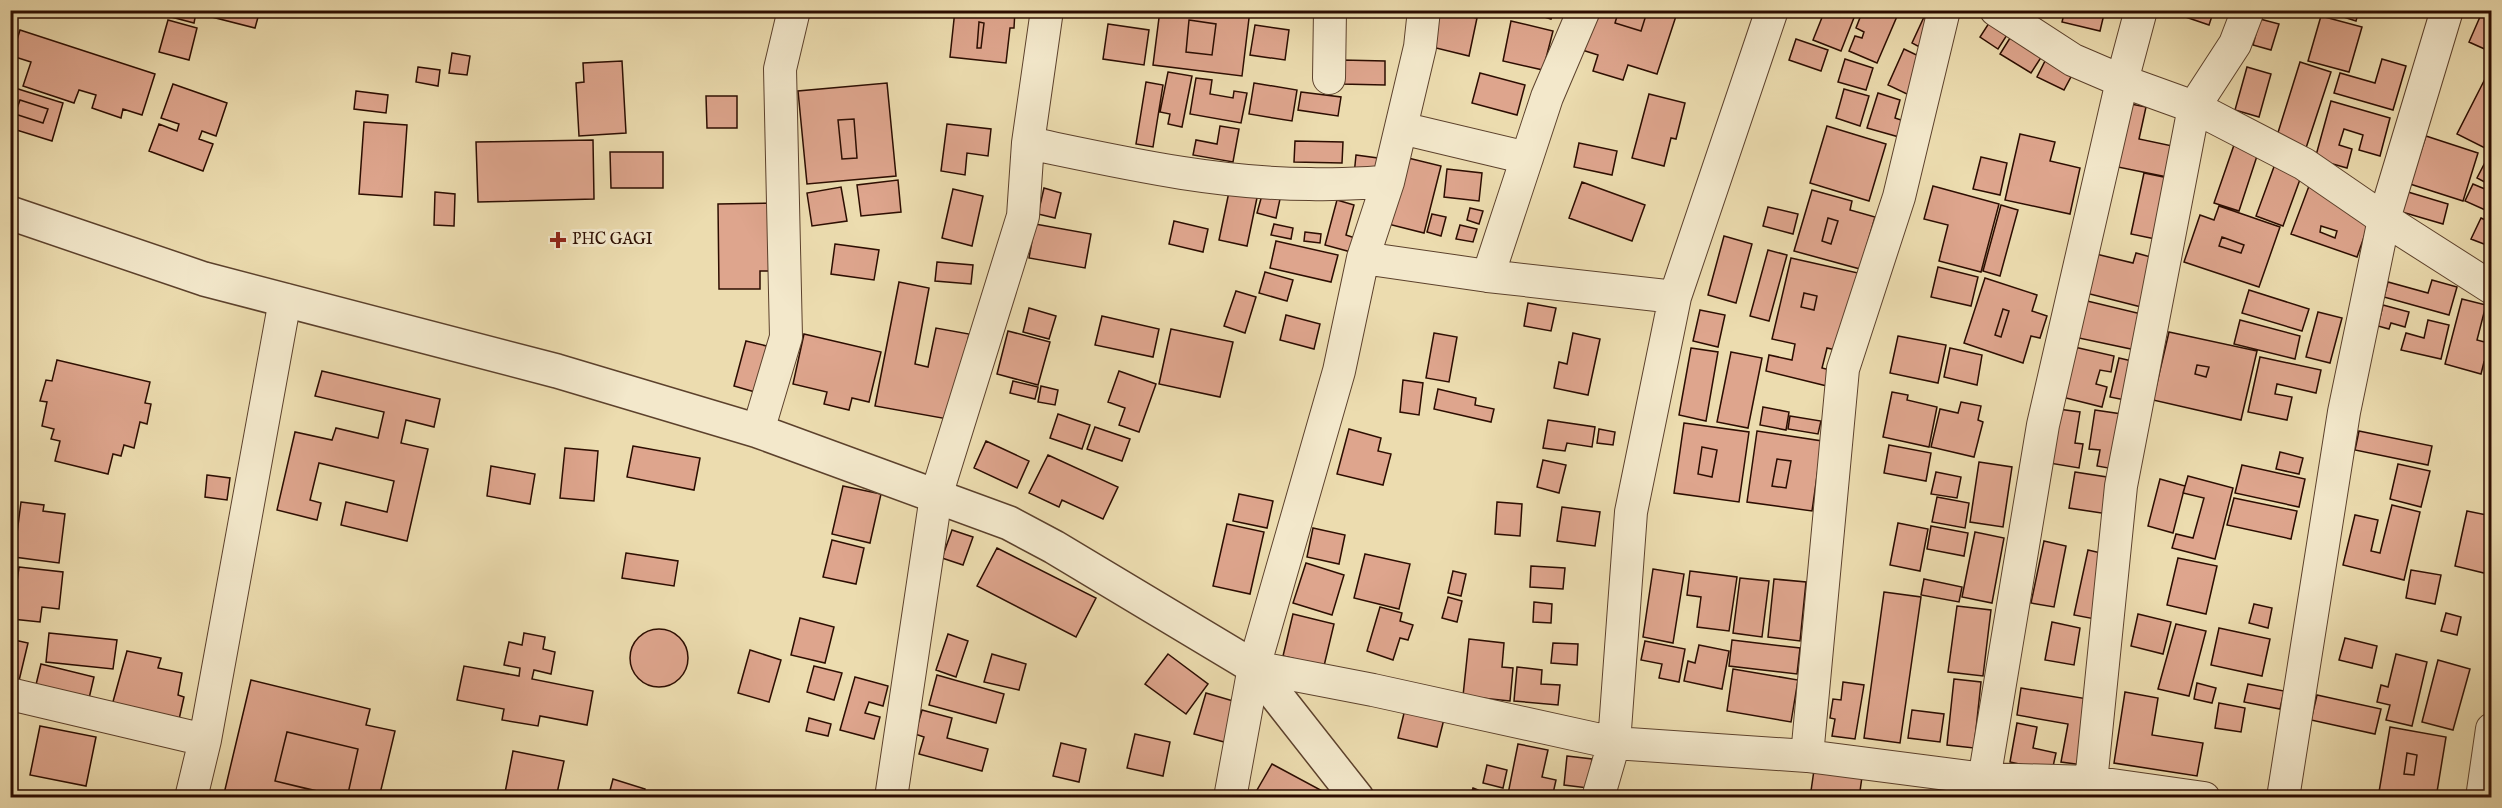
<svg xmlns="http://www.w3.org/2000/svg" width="2502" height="808" font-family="'IM FELL English',serif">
<rect width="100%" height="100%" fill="#ecdcaf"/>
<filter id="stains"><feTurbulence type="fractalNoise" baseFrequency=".00333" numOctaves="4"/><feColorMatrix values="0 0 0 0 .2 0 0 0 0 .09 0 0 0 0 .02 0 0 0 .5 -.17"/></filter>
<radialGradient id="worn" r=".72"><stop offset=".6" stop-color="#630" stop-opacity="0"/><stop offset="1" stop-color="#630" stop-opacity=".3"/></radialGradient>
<!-- building -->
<path fill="#dea58d" stroke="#2c0d01" stroke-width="1.5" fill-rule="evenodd" d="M145,10H260L255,28L196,13L194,23Z
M955,10H1015L1014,28H1010L1006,63L950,57ZM979,22L984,23L981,48H977Z
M1160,10H1250L1242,76L1153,65ZM1189,20L1216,24L1212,55L1186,52Z
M1255,10H1286V17L1254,14Z
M1440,10L1477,18L1469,56L1432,47Z
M1522,10H1554L1551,19Z
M1591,10H1619L1615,23L1641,31L1647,12L1642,10H1678L1657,74L1628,65L1623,80L1593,71L1598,55L1579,49Z
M1619,10L1647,12L1641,31L1615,23Z
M1825,10H1857L1841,51L1813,40Z
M1863,10H1890L1898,14L1877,63L1849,51L1855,36L1862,38L1864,32L1856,28Z
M2065,10H2105L2100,31L2062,22Z
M2165,10H2214L2209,25Z
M2322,10H2359L2356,21Z
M2483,10H2492V46L2489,51L2469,42Z
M2321,16L2362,27L2349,72L2308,61Z
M1924,17L1937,23L1925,50L1912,43Z
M2260,19L2279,24L2271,50L2253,45Z
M168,20L197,28L189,60L159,52Z
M1189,20L1216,24L1212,55L1186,52Z
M1511,21L1553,31L1543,70L1503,61Z
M979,22L984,23L981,48H977Z
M1989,23L2007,35L1998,49L1980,37Z
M1108,24L1149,30L1144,65L1103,59Z
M1255,25L1289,30L1285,60L1250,55Z
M20,30L155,74L142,115L123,109L121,118L92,108L96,95L79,90L74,103L23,86L31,62L12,56Z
M2010,38L2042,56L2031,73L2000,54Z
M1796,39L1828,50L1821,71L1789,60Z
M1904,49L1925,59L1909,95L1888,85Z
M452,53L470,56L467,75L449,73Z
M1845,59L1873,68L1866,90L1838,82Z
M2046,59L2073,73L2064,90L2037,77Z
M2382,59L2406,66L2393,110L2334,93L2340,73L2375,83Z
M1342,60L1385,61V85L1341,84Z
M622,61L626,133L579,136L576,83L584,82L583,63Z
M2300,62L2331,72L2306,148L2276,139Z
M418,67L440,70L438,86L416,82Z
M2247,67L2271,74L2259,117L2235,110Z
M1168,72L1192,76L1182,127L1168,124L1170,114L1160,112Z
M1480,73L1525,85L1517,115L1472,103Z
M2488,73L2492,74V135L2485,148L2457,134Z
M1196,78L1212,80L1210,94L1233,98L1234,91L1247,93L1241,123L1190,114Z
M1146,82L1163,85L1153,147L1136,144Z
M887,83L896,176L807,184L798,91ZM854,119L857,158L842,159L838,120Z
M1254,83L1297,90L1292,121L1249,114Z
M173,84L227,103L216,136L202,131L199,139L213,144L203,171L149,151L159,124L177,131L179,124L161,118Z
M15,88L63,103L52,141L10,128V102ZM20,100L48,109L43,123L15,114Z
M1844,89L1869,96L1860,126L1836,118Z
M356,91L388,95L386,113L354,109Z
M1301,92L1341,97L1338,116L1298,110Z
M1878,93L1900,100L1895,118L1904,121L1899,137L1867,128Z
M1649,94L1685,103L1676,139L1671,138L1664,166L1632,158Z
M706,96H737V128H707Z
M20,100L48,109L43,123L15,114Z
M2331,101L2390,118L2380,156L2359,150L2363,135L2344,129L2339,145L2352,149L2347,168L2315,159Z
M2121,102L2146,107L2139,139L2182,148L2177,179L2108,165Z
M854,119L857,158L842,159L838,120Z
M364,122L407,125L402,197L359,194Z
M947,124L991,129L988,156L967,153L965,175L941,171Z
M1220,126L1239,129L1233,162L1193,155L1196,140L1217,144Z
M1827,126L1886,144L1869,201L1810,183Z
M2020,134L2055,142L2050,161L2080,168L2070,214L2005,200Z
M2426,136L2478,153L2463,201L2410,184Z
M593,140L594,199L478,202L476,142Z
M1295,141L1343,142L1342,163L1294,162Z
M1579,143L1617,151L1612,175L1574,167Z
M2234,145L2258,153L2239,211L2214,203Z
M2492,149V186L2477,178Z
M610,152H663V188H611Z
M1356,155L1385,159L1383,178L1354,175Z
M1404,157L1441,166L1424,233L1388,224Z
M1981,157L2007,163L2000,195L1973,189Z
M2275,164L2302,174L2283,226L2256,216Z
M1447,169L1482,173L1479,201L1444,197Z
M2144,173L2183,181L2170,242L2131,234Z
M898,180L901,212L861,216L857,185Z
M1582,182L1645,205L1632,241L1569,218Z
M2473,184L2492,192V213L2465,201Z
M1933,186L1999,204L1981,272L1939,261L1948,225L1924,219Z
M2309,186L2370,220L2357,257L2291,234ZM2321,226L2337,231L2335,238L2320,232Z
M841,187L847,221L812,226L807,193Z
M1230,187L1258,193L1247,246L1219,240Z
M1044,188L1061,193L1055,218L1038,214Z
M953,189L983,196L972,246L942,238Z
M1812,190L1852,201L1850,210L1875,217L1860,269L1794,251ZM1828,218L1838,221L1831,244L1822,241Z
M435,192L455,194L454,226L434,225Z
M2408,192L2448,204L2443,224L2402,212Z
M1262,195L1280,199L1276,218L1257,213Z
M1337,200L1354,205L1346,235L1355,238L1351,252L1325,245Z
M779,203L780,271H760V289H719L718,204Z
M2001,205L2018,210L2000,276L1983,271Z
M2219,206L2280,227L2259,287L2184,262L2200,215L2214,220ZM2222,237L2244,245L2241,253L2219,246Z
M1768,207L1798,214L1793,234L1763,226Z
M1470,208L1483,211L1479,224L1467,220Z
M1432,214L1446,217L1441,236L1427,232Z
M1828,218L1838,221L1831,244L1822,241Z
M2481,218L2492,223L2489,246L2471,239Z
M1174,221L1208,229L1203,252L1169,244Z
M1035,224L1091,234L1085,268L1029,258Z
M1274,224L1293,228L1291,239L1271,235Z
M1460,225L1477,229L1473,242L1456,239Z
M1305,232L1321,234L1320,243L1304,241Z
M1724,236L1752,244L1736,303L1708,295Z
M2222,237L2244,245L2241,253L2219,246Z
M1276,241L1338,255L1331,282L1270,268Z
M835,244L879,250L874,280L831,274Z
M1768,250L1787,255L1769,321L1750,316Z
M2092,253L2133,263L2136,253L2169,262L2157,311L2082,292Z
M1791,258L1858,273L1840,351L1827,348L1822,368L1834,371L1831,387L1766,371L1769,355L1792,360L1795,344L1772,339ZM1804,293L1817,296L1814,310L1801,307Z
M937,262L973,265L971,284L935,281Z
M1938,267L1978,277L1971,306L1931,297Z
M1265,272L1293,280L1287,301L1259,293Z
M1985,278L2037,295L2032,311L2047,316L2040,338L2031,336L2023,363L1964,343ZM2003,309L2009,311L2001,337L1995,335Z
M2432,280L2457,287L2449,315L2384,297L2388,282L2428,293Z
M899,282L929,288L915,364L928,367L936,328L969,334L953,420L875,406Z
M2249,290L2309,309L2302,331L2242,313Z
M1236,291L1256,297L1245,333L1224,326Z
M1804,293L1817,296L1814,310L1801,307Z
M2462,299L2486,305L2477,340L2492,344V364L2484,362L2481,374L2445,364Z
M2083,300L2158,318L2150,353L2074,337Z
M1528,303L1556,308L1551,331L1524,326Z
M2383,305L2409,312L2405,327L2391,323L2389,329L2378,326Z
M1029,308L1056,316L1049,339L1023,332Z
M2003,309L2009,311L2001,337L1995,335Z
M1700,310L1725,315L1718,347L1693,341Z
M2318,312L2342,318L2330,363L2306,357Z
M1286,315L1320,324L1314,349L1280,340Z
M1102,316L1159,329L1153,357L1095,345Z
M2240,320L2300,336L2295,359L2234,344Z
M2428,320L2449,325L2441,359L2401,350L2406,333L2424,338Z
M1171,329L1233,342L1220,397L1159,384Z
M1008,331L1050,342L1038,385L997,374Z
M2169,332L2257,351L2241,420L2153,400ZM2197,365L2209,367L2206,377L2195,374Z
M1434,333L1457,337L1449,382L1426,378Z
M1573,333L1600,339L1588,395L1554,388L1559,362L1567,364Z
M804,334L881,352L869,402L852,398L849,410L824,404L827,392L793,384Z
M1898,336L1946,345L1938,383L1890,373Z
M746,341L775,348L762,394L734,386Z
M2070,346L2114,356L2111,372L2100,370L2096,384L2107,387L2102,407L2058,396Z
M1691,348L1718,352L1706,421L1679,415Z
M1950,348L1982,355L1977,385L1944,377Z
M1731,352L1762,358L1748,428L1717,422Z
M2260,357L2321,370L2316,393L2277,384L2275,394L2292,397L2287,420L2248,412Z
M2119,358L2149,365L2140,403L2110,397Z
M57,360L150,382L145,403L151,404L147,424L140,422L134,448L124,445L121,456L113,454L108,474L55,461L60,441L51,439L54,429L42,426L47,402L40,401L46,380L52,381Z
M2197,365L2209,367L2206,377L2195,374Z
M322,371L440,399L434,427L406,420L401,443L428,449L407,541L341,525L346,502L387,512L394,481L319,463L310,500L321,503L317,520L277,510L295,432L332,440L336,428L378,438L384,412L315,396Z
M1119,371L1156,384L1139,432L1119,425L1125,408L1108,402Z
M1403,380L1423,383L1419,415L1400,412Z
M1013,381L1038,387L1035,399L1010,393Z
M1041,386L1058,390L1055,405L1038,402Z
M1438,389L1476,398L1475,405L1494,409L1491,422L1434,409Z
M1892,392L1908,395L1907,400L1937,407L1929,447L1883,437Z
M1961,402L1981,406L1978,420L1983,422L1974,457L1931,447L1940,409L1958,413Z
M1763,407L1789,412L1786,430L1760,425Z
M2058,409L2080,412L2075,443L2083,444L2079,468L2049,463Z
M2095,410L2135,416L2125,471L2097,466L2100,450L2089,449Z
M1058,414L1090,425L1082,449L1050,438Z
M1790,416L1821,421L1818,434L1788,429Z
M1548,420L1595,427L1592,447L1567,443L1565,451L1543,448Z
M1684,423L1749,432L1739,502L1674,493ZM1702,447L1717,450L1712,477L1698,474Z
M1095,427L1130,439L1122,461L1087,449Z
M1349,429L1381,438L1378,451L1391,454L1383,485L1337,474Z
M1599,429L1615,432L1613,445L1597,443Z
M1757,431L1822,441L1812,511L1747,502ZM1777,459L1791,461L1786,488L1772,486Z
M2359,431L2432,446L2428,465L2355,450Z
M986,441L1029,461L1017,488L974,468Z
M1889,445L1931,453L1926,481L1884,473Z
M633,446L700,458L694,490L627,477Z
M1702,447L1717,450L1712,477L1698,474Z
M565,448L598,451L594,501L560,498Z
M2280,452L2303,458L2299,474L2276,469Z
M1048,455L1118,487L1103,519L1062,500L1059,507L1029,493Z
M1777,459L1791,461L1786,488L1772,486Z
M1543,460L1566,465L1559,493L1537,487Z
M1979,462L2012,467L2003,527L1970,522Z
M2398,464L2430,471L2421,507L2390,499Z
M2242,465L2305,479L2299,507L2235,493Z
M491,466L535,474L530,504L487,496Z
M1936,472L1961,477L1957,498L1931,494Z
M2075,472L2126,480L2121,516L2069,508Z
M207,475L230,478L227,500L205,497Z
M2188,476L2233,488L2215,559L2172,548L2176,534L2193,538L2204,498L2183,493Z
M2160,479L2185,486L2173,533L2148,526Z
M843,486L881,494L870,543L832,534Z
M1239,494L1273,501L1267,528L1233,521Z
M1937,497L1969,503L1965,528L1932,522Z
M2234,498L2297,511L2291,539L2227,525Z
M21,502L44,505L43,511L65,514L59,563L14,557Z
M1497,502L1522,504L1520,536L1495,534Z
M2392,505L2420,512L2404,580L2343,565L2355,515L2378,520L2371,551L2380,553Z
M1562,507L1600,512L1595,546L1557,541Z
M2467,511L2492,516V558L2488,574L2455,566Z
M1898,523L1928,529L1920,571L1890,565Z
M1227,524L1264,532L1250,594L1213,586Z
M1931,526L1968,533L1964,556L1927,549Z
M1313,528L1345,535L1339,564L1307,557Z
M952,530L973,537L963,565L942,558Z
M1975,532L2004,538L1992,603L1962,597Z
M832,540L864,548L856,584L823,577Z
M2044,541L2066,546L2054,607L2031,603Z
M997,548L1096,598L1076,637L977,586Z
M2088,550L2114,556L2100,620L2074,615Z
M626,553L678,561L674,586L622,578Z
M1365,554L1410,564L1399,609L1354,598Z
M2178,558L2217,566L2206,614L2167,605Z
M1306,563L1344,575L1332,615L1293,603Z
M1531,566L1565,568L1563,589L1530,587Z
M19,567L63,572L59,609L42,607L40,622L12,619Z
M1653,569L1684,574L1673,643L1643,637Z
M2411,570L2441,575L2435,604L2406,598Z
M1453,571L1466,574L1461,596L1448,593Z
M1690,571L1737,577L1729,631L1697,627L1701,597L1687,595Z
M1740,578L1769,581L1762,637L1733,633Z
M1774,579L1806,582L1800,641L1768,637Z
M1924,579L1962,587L1959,602L1921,595Z
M1884,592L1921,597L1900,743L1864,738Z
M1448,597L1462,601L1457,622L1442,618Z
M1534,602L1552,604L1551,623L1533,622Z
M2254,604L2272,608L2268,628L2249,623Z
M1957,606L1991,610L1983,676L1948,672Z
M1380,607L1402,613L1400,621L1413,625L1408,640L1400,638L1393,660L1367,651Z
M2446,613L2461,617L2457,635L2441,631Z
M1293,614L1334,624L1324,666L1283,656Z
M2138,614L2171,622L2163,654L2131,646Z
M800,618L834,627L825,663L791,655Z
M2052,622L2080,628L2074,665L2045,660Z
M2176,624L2206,631L2189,696L2158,689Z
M2219,628L2270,639L2262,676L2211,665Z
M630 658a29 29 0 1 1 58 0a29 29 0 1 1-58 0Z
M49,633L117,640L113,669L46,662Z
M524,633L545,637L543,649L555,652L551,674L534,670L532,679L593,691L587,725L540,716L538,726L502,720L504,709L457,700L464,666L519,676L520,668L504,665L509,642L522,645Z
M948,634L968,641L956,677L936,670Z
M2345,638L2377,646L2372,668L2339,660Z
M10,639L28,643L17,689L10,687Z
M1469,639L1504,643L1502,667L1513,668L1510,701L1463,696Z
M1732,640L1800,648L1797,674L1729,666Z
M1645,641L1685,649L1679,682L1659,678L1662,664L1641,660Z
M1553,643L1578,644L1577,665L1551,663Z
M1699,645L1729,651L1722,689L1684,681L1688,661L1695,663Z
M750,650L781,660L769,702L738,693Z
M127,651L161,658L158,668L182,673L178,695L184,697L178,724L111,709Z
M992,654L1026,664L1019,690L984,682Z
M1168,654L1208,684L1186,714L1145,684Z
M2396,654L2427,662L2412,726L2386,720L2390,705L2377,702L2381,685L2388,687Z
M2438,660L2470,669L2453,730L2422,722Z
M41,664L94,677L87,707L34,693Z
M814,666L842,673L834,700L807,692Z
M1517,667L1542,670L1541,684L1560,685L1558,705L1514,701Z
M1733,669L1798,680L1791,722L1727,711Z
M937,675L1004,694L996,723L929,705Z
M855,677L888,686L883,706L869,702L865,713L880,717L874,739L840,730Z
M1954,679L1981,682L1974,748L1947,745Z
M251,680L370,709L366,725L395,731L379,798H347L358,749L287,732L275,781L344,798H223Z
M1843,682L1864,685L1855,739L1832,736L1835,719L1830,718L1833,699L1841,700Z
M2197,683L2216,688L2212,703L2194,699Z
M2248,684L2284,691L2280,709L2244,702Z
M2021,688L2094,700L2083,765L2061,762L2068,724L2017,715Z
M2125,692L2158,698L2152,735L2203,743L2197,776L2114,763Z
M1206,693L1240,703L1228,743L1194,734Z
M2317,695L2381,709L2375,734L2311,720Z
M2219,703L2245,708L2241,732L2215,728Z
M1406,705L1445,715L1437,747L1398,738Z
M922,710L952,718L947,738L988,749L982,771L919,754L924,737L915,734Z
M1912,710L1944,714L1940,742L1908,738Z
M809,718L831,724L828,736L806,731Z
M2017,723L2037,727L2033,748L2056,753L2052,771L2010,762Z
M40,726L96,737L86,786L30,775Z
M2390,727L2446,737L2436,798H2409L2379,792ZM2407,753L2417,755L2414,775L2404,774Z
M287,732L358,749L347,798L275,781Z
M1135,734L1170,742L1163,776L1127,768Z
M1061,743L1086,749L1079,782L1053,776Z
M1518,744L1548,750L1542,777L1556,780L1552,798L1508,794Z
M513,751L564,761L556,798H504Z
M2407,753L2417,755L2414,775L2404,774Z
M1567,756L1592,759L1588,788L1564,785Z
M1272,764L1328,794L1326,798L1253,797Z
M1487,765L1507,770L1503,788L1483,783Z
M1814,770L1862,777L1859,798H1810Z
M613,779L645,789L643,798H608Z
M1473,788L1498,798H1470Z
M1927,791L1948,795L1947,798H1926Z"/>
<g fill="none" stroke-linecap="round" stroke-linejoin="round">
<defs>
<path id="minor" d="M1996,10L2073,60L2122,81L2194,107L2304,164L2384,219L2492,288
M1329,78L1330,10
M1401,128L1527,158
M1028,143C1120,162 1215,184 1310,184C1336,185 1362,183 1388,182
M1363,258L1488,276L1675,297
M1488,276L1547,97L1584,10
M758,431L786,337L780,69L794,10
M1254,667L1373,690L1614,743L1807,756L1985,779L2091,782L2204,798
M10,694L205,740
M1807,756L1843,369L1899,197L1944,10
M2091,782L2121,486L2194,107L2235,44L2248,10
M191,798L205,740L285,300
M891,798L936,496L1023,216L1028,143L1047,10
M1230,798L1254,667L1339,371L1363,258L1388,182L1420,47L1424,10
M1598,798L1614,743L1631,512L1675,297L1772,10
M1981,798L2043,425L2122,81L2141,10
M2283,798L2344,412L2384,219L2447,10
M2482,798L2492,729"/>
<path id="tertiary" d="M10,213L204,279L557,371L758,431L1009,523L1054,547L1254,667L1357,798"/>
</defs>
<!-- minor casing -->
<use href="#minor" stroke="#5c412c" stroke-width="34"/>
<!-- tertiary casing -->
<use href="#tertiary" stroke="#5c412c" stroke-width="36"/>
<!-- minor -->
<use href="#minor" stroke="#f3e8cb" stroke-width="32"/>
<!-- tertiary -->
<use href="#tertiary" stroke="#f3e8cb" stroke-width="33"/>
</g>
<!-- markers -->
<path fill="#8f2418" stroke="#f3e8cb" stroke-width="2" d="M555 231h6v6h6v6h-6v6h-6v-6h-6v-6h6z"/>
<g text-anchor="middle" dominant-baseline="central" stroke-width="6" stroke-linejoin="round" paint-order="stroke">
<!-- poi labels -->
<g font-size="16" fill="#2c0d01" stroke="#f3e8cb" text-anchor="start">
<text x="572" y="240">PHC GAGI</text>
</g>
</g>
<!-- margin -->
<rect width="2502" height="808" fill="none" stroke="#ecdcaf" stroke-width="36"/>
<rect x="12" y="12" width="2478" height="784" fill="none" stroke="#2c0d01" stroke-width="3"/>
<rect x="18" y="18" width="2466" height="772" fill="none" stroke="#2c0d01" stroke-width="1.5"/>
<rect width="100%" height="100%" filter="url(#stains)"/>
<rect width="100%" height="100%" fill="url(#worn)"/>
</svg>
